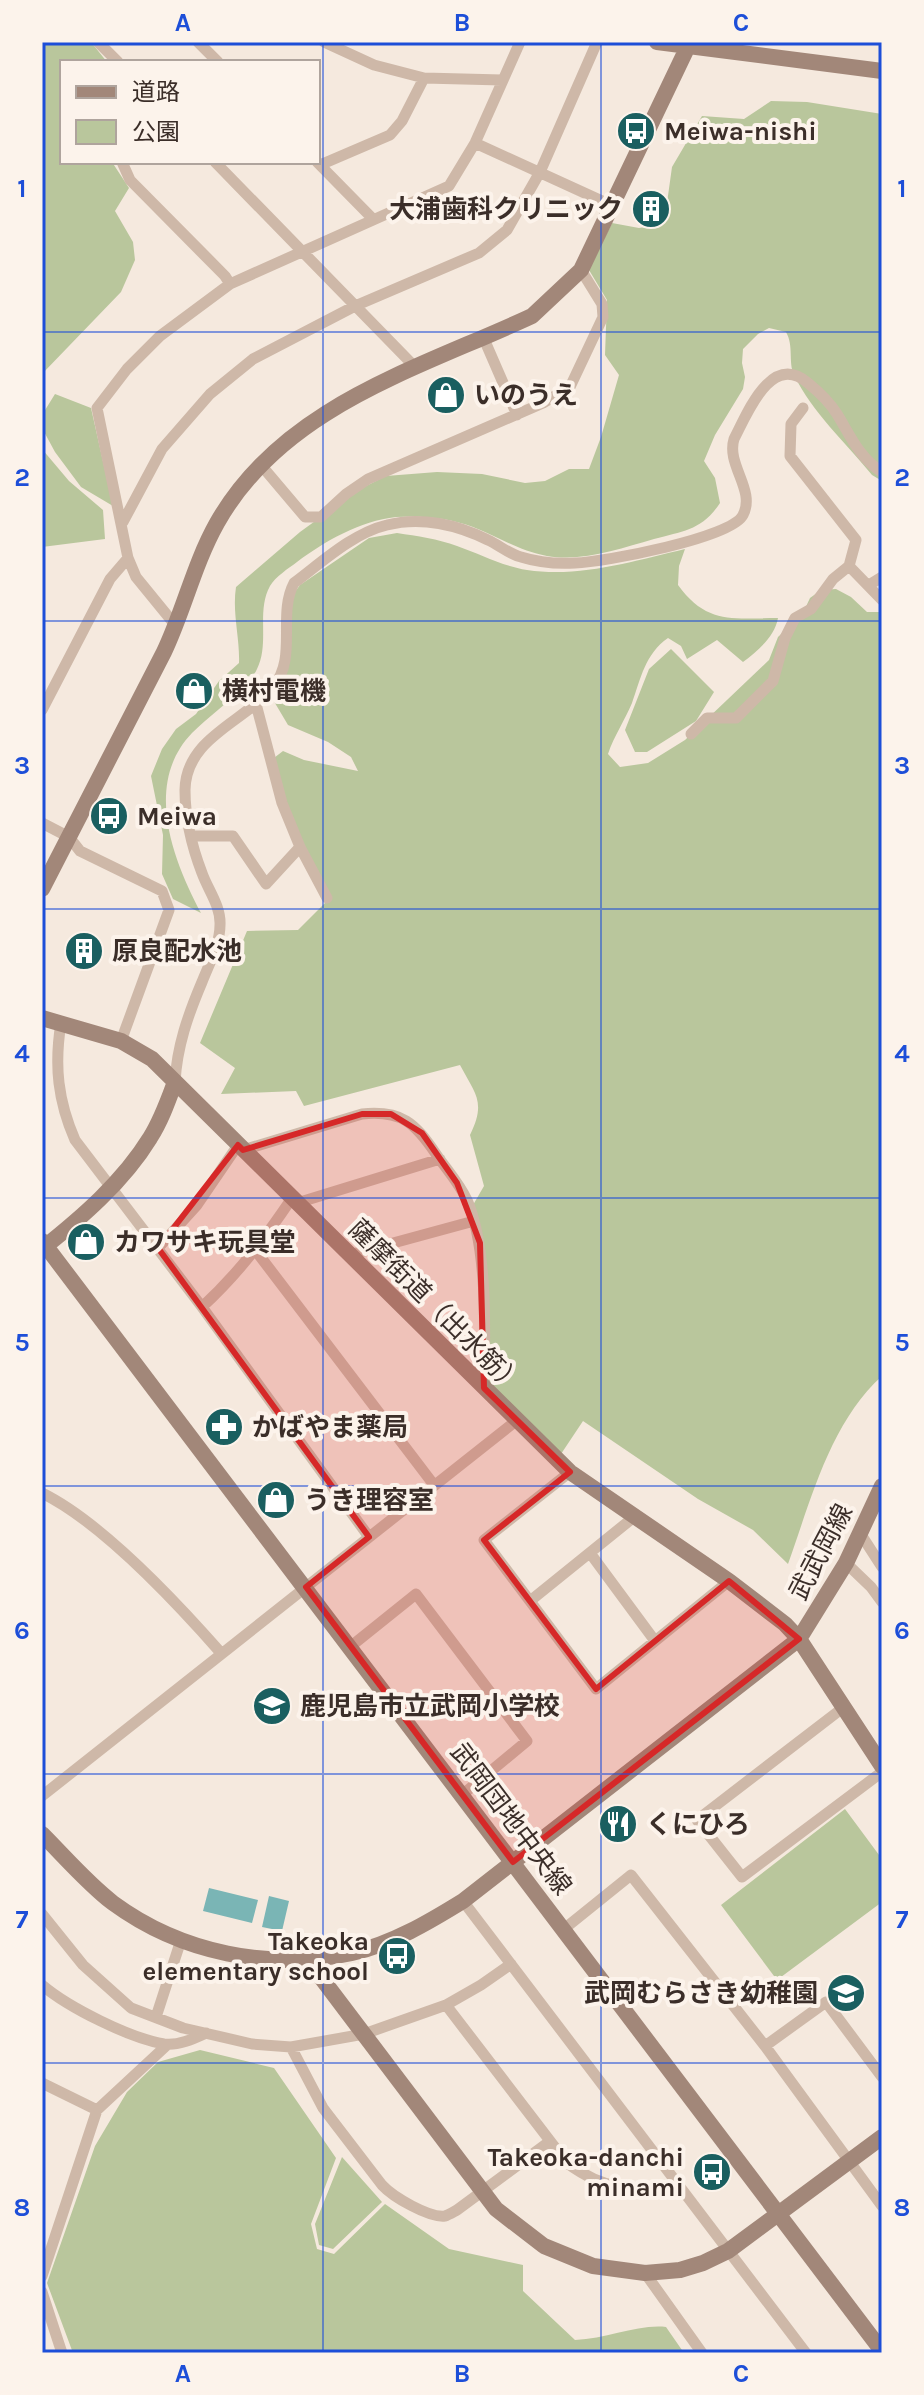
<svg xmlns="http://www.w3.org/2000/svg" width="924" height="2395" font-family="Karla,'Noto Sans JP',sans-serif">
<rect width="100%" height="100%" fill="#f5e9de"/>
<!-- green -->
<path fill="#b9c69c" d="M42,42H91L107,62H62V162H112L129,188L115,211L133,242L135,260L121,292L42,374Z
M771,101L807,102L882,114V481L872,475C846,443 812,412 794,375C788,362 794,346 786,332L769,328L758,334L743,349L742,363L745,377L743,389L715,435L704,461L715,478L720,503C702,530 684,531 654,539C619,549 583,562 547,556C519,551 499,537 473,527C450,518 421,515 396,517C360,521 325,541 297,562C289,568 275,577 270,586C256,611 270,643 257,669C254,676 247,683 242,688C227,704 208,717 192,733C143,784 173,860 201,913L173,899L162,874L163,835L151,776L162,749L176,729L196,714L219,681L239,663C240,638 232,613 236,587L300,532L358,490L386,476L437,472L482,474L525,483L545,481L569,469H589L601,437L619,375L605,355L607,300L589,270L612,223L639,228L658,225L666,210L672,167L702,116L744,119Z
M55,394L91,408L113,506L81,487L55,452L42,428V415Z
M42,449L69,481L103,510L105,539L42,547Z
M397,533C417,536 438,539 457,546C480,554 502,566 527,570C580,578 634,561 685,549L679,566L678,585C707,625 733,618 778,618C775,636 758,651 743,662L717,640L687,659L681,646L668,638C645,654 641,678 632,703C625,720 614,736 608,754L620,767L648,763L685,740L769,660L778,637L803,613L810,598L821,590L836,589L851,597L867,612H882V1376C830,1423 811,1500 788,1564L753,1530L698,1499L583,1421L561,1454L488,1387L473,1205L484,1186L470,1135C486,1102 476,1095 460,1065L304,1106L296,1091L221,1094L235,1068L200,1043L247,931L298,930L329,899C307,854 288,808 270,761L283,751L304,760L358,771L351,757L328,742L288,725L269,693L283,662V608L300,585L369,538Z
M671,649L714,692L696,721L647,752H635L625,730L649,669Z
M845,1809L882,1859V1902L777,1980L721,1905Z
M200,2050L274,2068L336,2158L311,2224L317,2249L334,2254L385,2204L449,2249L523,2265V2291L575,2340C607,2339 638,2324 666,2327L684,2353H73L47,2283L95,2146L127,2092L158,2062Z
M342,2157L382,2202L333,2249L319,2245L315,2224Z"/>
<!-- water -->
<path fill="#7ab5b5" d="M209,1888L258,1900L252,1923L203,1911Z
M269,1896L289,1901L282,1931L262,1927Z"/>
<g fill="none" stroke-linecap="round" stroke-linejoin="round">
<!-- street -->
<path stroke="#ceb8a8" stroke-width="11" d="M98,42L118,62
M198,42L218,62
M324,42L374,65L424,78L502,80
M475,143L613,206
M122,162L130,180L225,276L230,284
M215,162L416,368
M317,162L373,219
M320,165L390,135L402,121L424,78
M484,339L517,415
M803,408L791,424L790,456L856,540L849,566L882,600
M261,465L305,517H321L346,494L368,479L543,403L570,387L603,317L602,304L581,270
M123,522L162,449L210,394L253,359L355,306L479,253L507,230L540,172L597,42
M869,585L882,577
M176,626L136,577L128,558L97,408L127,369L160,336L230,284L449,186L475,143L520,42
M256,704L282,803L300,847L327,898
M42,710L110,579L128,558
M691,734L707,718H736L773,681L785,638L795,618L811,609L833,579L849,566
M42,823L69,837L80,851L162,891L169,910L121,1041
M191,836H233L266,884L300,847
M61,1023C54,1066 58,1101 75,1140L202,1307L369,1537
M175,1082C177,1046 188,1015 202,982C209,964 220,944 220,925C221,906 208,890 202,873C192,847 185,818 185,790C186,737 245,722 273,687C298,658 277,615 294,583C322,562 353,533 387,525C421,516 458,525 488,540C499,545 509,554 521,557C537,562 558,564 575,563C604,562 732,538 743,515C756,490 726,465 734,439C748,412 771,352 808,383C819,392 829,401 837,414C850,435 860,459 882,472
M243,1150L362,1114C402,1110 415,1123 436,1154C447,1170 459,1183 467,1200C488,1248 485,1335 484,1388
M297,1203L440,1159
M158,1248L197,1205L238,1145
M256,1251L434,1485
M349,1255L474,1221
M202,1307C238,1274 265,1238 292,1198
M570,1472L484,1540L596,1689L729,1581
M42,1493C101,1522 177,1603 221,1653
M860,1533L882,1567
M590,1553L655,1641
M846,1563L871,1587L882,1602
M530,1601L634,1517
M350,1647L416,1594L527,1741L462,1795
M844,1707L697,1820L742,1877L882,1772
M42,1796L516,1421
M463,1901L806,2353
M42,1914L83,1965L131,2008L183,2028L252,2044L291,2047L364,2034L446,2005L481,1985L511,1964
M564,1929L631,1875L765,2046L882,2206
M42,1985C69,2008 130,2038 164,2044C178,2046 193,2039 206,2033
M446,2005L567,2163C605,2191 632,2191 677,2186
M156,2017L181,1940
M765,2046L826,2002L882,2077
M291,2047L323,2108L382,2185C393,2197 429,2218 445,2216C448,2215 455,2211 457,2210L549,2142
M42,2083L97,2110
M645,2273L702,2353
M42,2276L97,2110L167,2045
M42,2292L62,2353"/>
<!-- secondary -->
<path stroke="#a28779" stroke-width="16" d="M657,42L882,71
M42,889L164,652C184,610 194,564 217,523C283,406 418,369 532,316L581,270L690,42
M42,1018L121,1041L152,1059L570,1472L729,1581L785,1624L799,1639L882,1766
M42,1241L882,2351
M42,1249C81,1218 123,1182 150,1138C161,1121 168,1101 175,1082
M42,1834C65,1857 87,1883 113,1903C181,1953 270,1971 352,1953C392,1944 429,1922 463,1901L799,1639L846,1563L882,1486
M307,1959L496,2209L544,2246L593,2266L645,2273L680,2270L703,2263L728,2251L882,2137"/>
</g>
<!-- marked area -->
<path fill="#d62828" fill-opacity="0.2" stroke="#d62828" stroke-width="6" stroke-linejoin="round" d="M362,1114H391L422,1133L457,1183L480,1243L484,1388L570,1472L484,1540L596,1689L729,1581L799,1639L513,1862L306,1587L369,1537L158,1248L238,1145L243,1150Z"/>
<!-- grid -->
<path fill="none" stroke="#1d4ed8" stroke-width="2" stroke-opacity="0.55" d="M323,42V2353M601,42V2353M42,332H882M42,621H882M42,909H882M42,1198H882M42,1486H882M42,1774H882M42,2063H882"/>
<!-- icons -->
<defs>
<symbol id="bus-disc" viewBox="-11 -11 22 22"><circle r="9.5" fill="#1a5f60" stroke="#fcf3eb"/><path d="M-5-6H5V4H4V6H2V4H-2V6H-4V4H-5ZM-3.5-4V0h7V-4ZM-3.5 1.2v1.5H-2V1.2ZM2 1.2v1.5H3.5V1.2Z" fill="#fff"/></symbol>
<symbol id="building-disc" viewBox="-11 -11 22 22"><circle r="9.5" fill="#1a5f60" stroke="#fcf3eb"/><path d="M-4-6H4V6H1V3H-1V6H-4ZM-2.5-4.3h1.7v1.8h-1.7ZM.8-4.3h1.7v1.8H.8ZM-2.5-1h1.7V.8h-1.7ZM.8-1h1.7V.8H.8Z" fill="#fff"/></symbol>
<symbol id="shop-disc" viewBox="-11 -11 22 22"><circle r="9.5" fill="#1a5f60" stroke="#fcf3eb"/><path d="M-5-2.5h2.3a2.7 3.5 0 0 1 5.4 0H5L5.5 6h-11ZM-1.5-2.5h3a1.5 2.3 0 0 0-3 0Z" fill="#fff"/></symbol>
<symbol id="pharmacy-disc" viewBox="-11 -11 22 22"><circle r="9.5" fill="#1a5f60" stroke="#fcf3eb"/><path d="M-2-6h4v4h4v4h-4v4h-4v-4h-4v-4h4Z" fill="#fff"/></symbol>
<symbol id="school-disc" viewBox="-11 -11 22 22"><circle r="9.5" fill="#1a5f60" stroke="#fcf3eb"/><path d="M0-5L7-2L0 1L-7-2ZM-4 1L0 2.5L4 1V4Q0 6-4 4Z" fill="#fff"/></symbol>
<symbol id="restaurant-disc" viewBox="-11 -11 22 22"><circle r="9.5" fill="#1a5f60" stroke="#fcf3eb"/><path d="M-5-6h1v4h1v-4h1v4h1v-4h1v5L-1.5 .5V6h-2V.5L-5-1ZM5-6V6H3V1.5H1.5Q1.5-4 5-6Z" fill="#fff"/></symbol>
</defs>
<g fill-rule="evenodd">
<use href="#bus-disc" x="614" y="109" width="44" height="44"/>
<use href="#building-disc" x="629" y="187" width="44" height="44"/>
<use href="#shop-disc" x="424" y="373" width="44" height="44"/>
<use href="#shop-disc" x="172" y="669" width="44" height="44"/>
<use href="#bus-disc" x="87" y="794" width="44" height="44"/>
<use href="#building-disc" x="62" y="929" width="44" height="44"/>
<use href="#shop-disc" x="64" y="1220" width="44" height="44"/>
<use href="#pharmacy-disc" x="202" y="1405" width="44" height="44"/>
<use href="#shop-disc" x="254" y="1478" width="44" height="44"/>
<use href="#school-disc" x="250" y="1684" width="44" height="44"/>
<use href="#restaurant-disc" x="596" y="1802" width="44" height="44"/>
<use href="#bus-disc" x="375" y="1934" width="44" height="44"/>
<use href="#school-disc" x="824" y="1971" width="44" height="44"/>
<use href="#bus-disc" x="690" y="2150" width="44" height="44"/>
</g>
<g text-anchor="middle" dominant-baseline="central" stroke-width="8" stroke-linejoin="round" paint-order="stroke">
<!-- poi labels -->
<g font-size="26" font-weight="bold" fill="#3b2e29" stroke="#fcf3eb" text-anchor="start">
<text x="664" y="131">Meiwa-nishi</text>
<text x="623" y="209" text-anchor="end">大浦歯科クリニック</text>
<text x="474" y="395">いのうえ</text>
<text x="222" y="691">横村電機</text>
<text x="137" y="816">Meiwa</text>
<text x="112" y="951">原良配水池</text>
<text x="114" y="1242">カワサキ玩具堂</text>
<text x="252" y="1427">かばやま薬局</text>
<text x="304" y="1500">うき理容室</text>
<text x="300" y="1706">鹿児島市立武岡小学校</text>
<text x="646" y="1824">くにひろ</text>
<text x="369" y="1941" text-anchor="end">Takeoka<tspan x="369" dy="30">elementary school</tspan></text>
<text x="818" y="1993" text-anchor="end">武岡むらさき幼稚園</text>
<text x="684" y="2157" text-anchor="end">Takeoka-danchi<tspan x="684" dy="30">minami</tspan></text>
</g>
<!-- street labels -->
<g font-size="26" fill="#3b2e29" stroke="#fcf3eb">
<text transform="translate(436 1307) rotate(45)">薩摩街道（出水筋）</text>
<text transform="translate(821 1552) rotate(-62)">武武岡線</text>
<text transform="translate(511 1819) rotate(53)">武岡団地中央線</text>
</g>
</g>
<!-- border -->
<rect width="924" height="2395" fill="none" stroke="#fcf3eb" stroke-width="88"/>
<!-- legend -->
<rect x="60" y="60" width="260" height="104" fill="#fcf3eb" stroke="#afa49d" stroke-width="2"/>
<rect x="76" y="86" width="40" height="12" fill="#a28779" stroke="#afa49d" stroke-width="2"/>
<text x="132" y="100" font-size="24" fill="#3b2e29">道路</text>
<rect x="76" y="120" width="40" height="24" fill="#b9c69c" stroke="#afa49d" stroke-width="2"/>
<text x="132" y="140" font-size="24" fill="#3b2e29">公園</text>
<rect x="44" y="44" width="836" height="2307" fill="none" stroke="#1d4ed8" stroke-width="3"/>
<g font-size="26" text-anchor="middle" font-weight="bold" fill="#1d4ed8">
<text x="183" y="31">A</text>
<text x="462" y="31">B</text>
<text x="741" y="31">C</text>
<text x="22" y="197">1</text>
<text x="902" y="197">1</text>
<text x="22" y="486">2</text>
<text x="902" y="486">2</text>
<text x="22" y="774">3</text>
<text x="902" y="774">3</text>
<text x="22" y="1062">4</text>
<text x="902" y="1062">4</text>
<text x="22" y="1351">5</text>
<text x="902" y="1351">5</text>
<text x="22" y="1639">6</text>
<text x="902" y="1639">6</text>
<text x="22" y="1928">7</text>
<text x="902" y="1928">7</text>
<text x="22" y="2216">8</text>
<text x="902" y="2216">8</text>
<text x="183" y="2382">A</text>
<text x="462" y="2382">B</text>
<text x="741" y="2382">C</text>
</g>
</svg>
